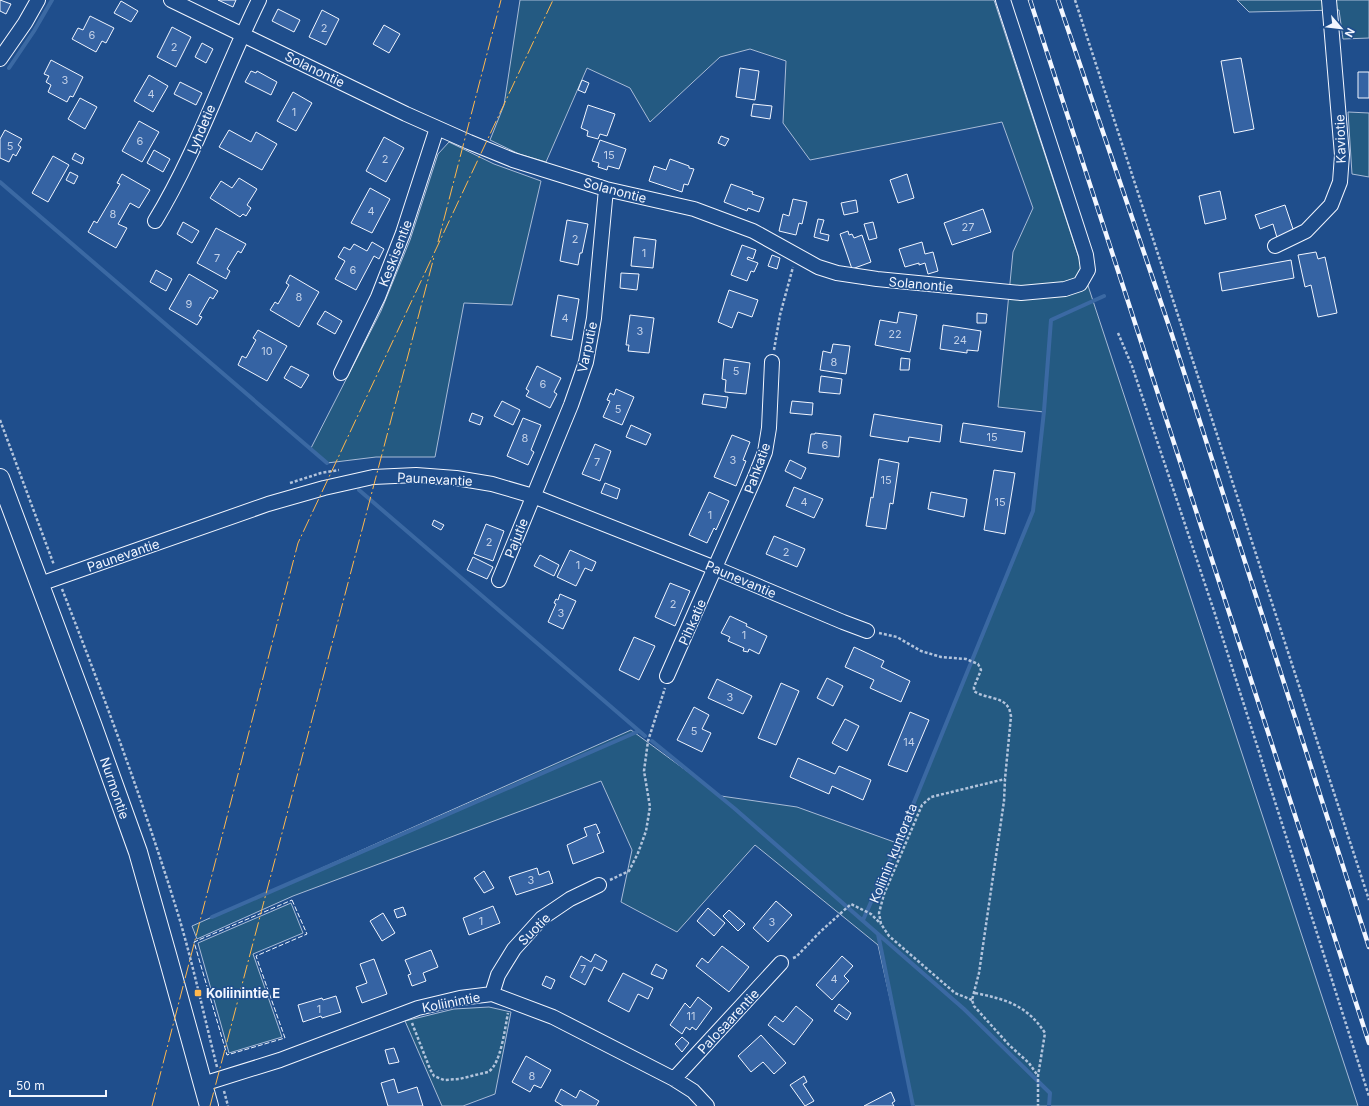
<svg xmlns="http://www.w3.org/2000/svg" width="1369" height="1106" font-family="Inter,sans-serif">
<rect width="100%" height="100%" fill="#1f4e8c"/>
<!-- green -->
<path fill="#245a82" stroke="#a8bbd7" d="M520,0H994L1358,1106H914L878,945L755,845L677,932L621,902L632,850L601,781L293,896L197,939L192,926L631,730L721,796L797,807L897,843L1033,511L1044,412L998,407L1013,252L1033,208L1002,122L810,160L783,123L786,61L750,49L720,57L650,122L630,88L587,68L546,162L519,154L490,140L504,105Z
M1237,0H1369V38L1343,39L1339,10L1249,12Z
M1348,112L1369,113V177L1352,174Z
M449,142L494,164L541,181L512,305L464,303L435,457H376L327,463L311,448L381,311L410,240L438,154Z
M291,903L303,933L253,954L282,1037L229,1053L198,943Z
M489,1007L511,1012L495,1094L463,1106H442L405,1021L454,1009Z"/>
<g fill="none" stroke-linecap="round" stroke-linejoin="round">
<!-- stream -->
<path stroke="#3b69a3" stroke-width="4" d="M9,68L34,31L52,0
M0,182L327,463
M359,490L645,736
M652,741L734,808L878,934L913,1106
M212,917L639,731
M863,920L897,844L1033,511L1044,411L1051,320L1104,296
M878,934L964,1009L1050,1093L1049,1106"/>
</g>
<!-- building -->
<path fill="#3563a3" stroke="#f2f6ff" d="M0,0L11,4L6,14L0,11Z
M218,0H236L233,7Z
M121,1L138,11L131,22L114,13Z
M278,9L300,20L294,32L272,21Z
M322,10L339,19L326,45L309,37Z
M90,16L114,28L106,43L102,41L96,52L72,39L78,28L83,30Z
M384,25L400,34L389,53L373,44Z
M172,27L191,37L176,67L157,57Z
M202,43L213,49L206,63L195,57Z
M1241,58L1254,129L1234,133L1221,61Z
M51,60L83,77L73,97L70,96L67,102L48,92L51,85L46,82L49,76L44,74Z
M740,68L759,71L755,100L736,97Z
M251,71L256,73L257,71L277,82L271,95L245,82Z
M1358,72H1369V98H1358Z
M149,75L168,86L153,112L134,101Z
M582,80L589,83L585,93L578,90Z
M180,82L202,93L196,105L174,94Z
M293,92L312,103L296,131L277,121Z
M80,98L97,107L85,129L68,119Z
M753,104L772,106L770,119L751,116Z
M588,105L615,114L607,136L600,134L598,139L587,136L588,131L581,128Z
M139,121L159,132L142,162L122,151Z
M5,130L22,139L18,145L21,147L16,156L13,154L9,162L0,158V139Z
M229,130L251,142L256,132L277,144L262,170L219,147Z
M721,136L729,139L725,146L718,143Z
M384,137L404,148L386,182L366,171Z
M600,140L626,149L619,169L608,166L607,170L598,167L599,163L592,161Z
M154,150L170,159L163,172L147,163Z
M75,153L84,158L82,164L72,159Z
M53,156L69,165L48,202L32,193Z
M670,159L689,166V168L694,169L688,185L684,184L682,192L649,181L654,166L666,170Z
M70,172L78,176L74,184L66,180Z
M122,174L150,190L139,208L130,203L118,224L127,228L116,248L88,232L94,221L97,223L120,184L117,183Z
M907,174L914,198L898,203L890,180Z
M239,178L257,189L247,205L251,208L246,216L243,214L240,217L210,198L221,181L232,188Z
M731,184L753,192L752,194L764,198L759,212L748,208L747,211L724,202Z
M370,188L390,199L372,233L351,223Z
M1220,191L1226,219L1205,224L1199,196Z
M793,199L807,202L802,224L799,223L796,235L779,231L783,214L789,216Z
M856,200L858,212L844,215L841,203Z
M1285,205L1295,235L1278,241L1273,224L1260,229L1255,215Z
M983,209L991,232L952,245L944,223Z
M818,219L824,220L820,233L829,235L828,241L814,237Z
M567,220L588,224L582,253H580L578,265L560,261Z
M183,222L199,231L192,243L177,234Z
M873,222L877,238L869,240L864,224Z
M216,228L246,244L241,253L238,251L227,269L230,271L226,279L197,263Z
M848,231L849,235L852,234L854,238L862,235L871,262L852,269L840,234Z
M634,237L656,240L653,268L631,266Z
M372,242L384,249L379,259L374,256L356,290L335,279L345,261L338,257L344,247L350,250L354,244L367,251Z
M922,242L925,254L933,252L938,271L928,274L925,263L919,265V263L905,267L899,249Z
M742,245L756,250L753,259L748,257L747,259L758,263L754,272L751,271L747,281L731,275Z
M1316,252L1318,259L1325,257L1337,313L1318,317L1311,285L1305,287L1298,255Z
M772,255L780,258L777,269L768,266Z
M1291,260L1294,278L1222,291L1219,273Z
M156,270L172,279L166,291L150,282Z
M621,273L639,274L637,290L620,288Z
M189,274L218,291L213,299L210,297L199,316L202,317L197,325L169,309Z
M290,275L319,292L299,327L270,310L275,302L278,304L289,285L286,283Z
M729,290L758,300L752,317L738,312L732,328L718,322Z
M558,295L579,299L572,340L551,336Z
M325,311L342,321L335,334L317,324Z
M899,312L917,315L910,352L875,345L880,320L897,323Z
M977,313L987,314L986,323H977Z
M630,315L654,318L649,353L628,351L629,345H626Z
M943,325L981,331L978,351L967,350V353L940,349Z
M258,330L287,346L267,381L238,365L242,356L246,358L256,340L253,338Z
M833,344L850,346L846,374L820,370L823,351L831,353Z
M901,358L910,359L909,370H900Z
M724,359L750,363L746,394L725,392L726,380L722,379Z
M291,366L309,375L301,388L284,378Z
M537,366L561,378L554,392L557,394L550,408L526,396L529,391L526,389Z
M821,376L842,379L840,394L819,392Z
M616,389L634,397L622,425L603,417L610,401L607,400L610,393L614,395Z
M704,394L728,397L726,408L702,404Z
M502,401L520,410L513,425L494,416Z
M792,401L813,403L812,415L790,413Z
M472,413L483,417L480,425L469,421Z
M874,414L942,425L940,442L909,437L908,442L870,436Z
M523,418L541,425L531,450L534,452L528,465L507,456Z
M963,423L1025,432L1022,452L960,442Z
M631,425L651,434L646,445L626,437Z
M815,433L841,436L839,457L808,453L811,434H815Z
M732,435L750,442L743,460L746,461L736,486L714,477Z
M595,444L611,451L600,481L582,474Z
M879,459L899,463L893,504L890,503L886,529L866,526L871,497L873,498Z
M790,460L806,468L801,479L785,471Z
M994,470L1015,473L1005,534L984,530Z
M605,483L620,489L617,499L601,493Z
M794,487L823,499L814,518L786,506Z
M709,492L729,501L716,530L714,528L707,543L689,535Z
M931,492L967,499L964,517L928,509Z
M434,520L444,525L441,530L432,525Z
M486,524L504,531L493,561L474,554Z
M774,536L805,549L797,567L766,554Z
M570,550L596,562L592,571L585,568L576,586L557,577Z
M540,555L559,565L554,576L534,566Z
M473,557L493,567L487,579L467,570Z
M670,583L690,591L675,626L655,617Z
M560,594L576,601L563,629L548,622L556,604L554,603L556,599L558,600Z
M730,616L747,624L746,626L767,636L759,654L749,649L748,652L743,651L744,648L728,641L730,637L721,633Z
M634,637L655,646L639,680L619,670Z
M854,647L884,661L881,667L910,681L901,702L870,688L874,680L845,667Z
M827,678L843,686L833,706L817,698Z
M717,679L752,696L743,714L708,698Z
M781,683L799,691L776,745L758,738Z
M694,707L709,715L702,729L711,733L702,752L677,740Z
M910,712L929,720L907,772L888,765Z
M845,719L859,726L847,751L832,743Z
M798,758L835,774L839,766L871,780L863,800L832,786L829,794L790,777Z
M596,824L600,833L597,834L604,852L573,864L567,845L587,836L584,828Z
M537,868L539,875L549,871L553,883L516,895L509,877Z
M484,871L494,888L484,893L474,878Z
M776,901L792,915L768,942L753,928Z
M493,906L500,923L469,935L463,918Z
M403,907L406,915L397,918L394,910Z
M708,908L725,923L714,936L697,921Z
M729,910L745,924L738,931L723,916Z
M383,913L395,933L382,941L370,921Z
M722,946L749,967L729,992L696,966L702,958L708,963Z
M431,950L438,967L423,973L426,981L412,986L408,975L411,974L405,960Z
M595,954L607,961L602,971L594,967L585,985L570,977L581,956L591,962Z
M842,956L853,966L844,976L849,981L832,1000L816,985Z
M374,959L387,994L362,1003L356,987L367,983L360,964Z
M656,964L667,970L663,979L651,974Z
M623,973L653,988L648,999L638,994L629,1012L608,1001Z
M546,976L555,980L551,989L542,985Z
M336,996L341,1012L322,1018L321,1016L303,1022L298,1005L322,998L323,1000Z
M698,997L712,1008L696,1030L692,1027L690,1030L686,1027L682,1034L670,1025L685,1003L690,1008Z
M839,1004L851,1013L847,1020L834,1011Z
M796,1006L813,1020L794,1045L768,1025L775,1016L783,1022Z
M761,1035L786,1063L774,1074L763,1062L751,1072L738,1056Z
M682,1037L689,1043L682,1052L675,1044Z
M394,1048L399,1062L389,1064L385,1050Z
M526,1056L551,1070L541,1088L534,1085L530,1092L512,1082Z
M804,1076L807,1082L803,1084L814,1101L805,1106L790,1085Z
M394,1079L398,1093L417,1087L423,1106H388L381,1083Z
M561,1089L576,1098L580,1090L599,1101L596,1106H563L555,1101Z
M891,1092L895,1101L892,1103L894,1106H864Z"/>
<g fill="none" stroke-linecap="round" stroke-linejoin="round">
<defs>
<path id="minor" d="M171,0L406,114L469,142L513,160L606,189L694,209L753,231L818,267L837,273L877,279L1021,293L1065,289L1080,284L1088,270L1086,255L1003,0
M0,59L25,23L38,0
M155,221C197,152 223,73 259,0
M1275,246L1306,231L1331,205L1340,182L1342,155L1329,0
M341,373L378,297L403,233L437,128
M499,580L571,405L586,362L594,318L606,189
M40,584L268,504L324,488L373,477L416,475L456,478L492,484L533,496L715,568L843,622L867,631
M667,676L755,477L765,452L769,428L772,362
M492,994L498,975L514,949L542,918L570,899L599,885
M674,1079L781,963
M203,1084L280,1060L418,1008L460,998L492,994L553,1017L674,1079L693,1091L707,1106"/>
<path id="major" d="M0,478L92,724L138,852L168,958L209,1106"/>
</defs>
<!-- minor casing -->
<use href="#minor" stroke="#f2f6ff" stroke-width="16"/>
<!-- major casing -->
<use href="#major" stroke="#f2f6ff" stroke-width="20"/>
<!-- path -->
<path stroke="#b3c4dc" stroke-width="2.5" stroke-dasharray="3 2" stroke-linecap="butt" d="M1075,0L1369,900
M1118,333L1132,366L1215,614L1369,1096
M774,350L780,315L793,267
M0,420L54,565
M290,483L321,473L339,470
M62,589C104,696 144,804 178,914C193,964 204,1016 217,1067
M879,633L897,637L921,651L941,657L966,659L978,664L981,670L974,687V691C983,698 1003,697 1008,707C1010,709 1010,713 1011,716L1005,779L1004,801L979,973L972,1000L974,1006L1009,1045L1029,1063L1038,1076
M610,880L629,871L638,853L646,831L650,807L644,771L648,741L665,688
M793,958L796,957L820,932L851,904L871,914L881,924
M975,993C1005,999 1027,1005 1045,1033L1038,1076V1106
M972,1000L955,993L889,936L881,924L879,913L884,894L922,805L931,797L1005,779
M412,1023L430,1069L434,1076L444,1080L459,1079L488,1072C501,1065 505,1027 508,1013
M224,1091L228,1106"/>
<!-- minor -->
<use href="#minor" stroke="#1f4e8c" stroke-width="14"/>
<!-- major -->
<use href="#major" stroke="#1f4e8c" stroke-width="18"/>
<defs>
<path id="rail" d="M1030,0L1369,1043
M1058,0L1171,332L1369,947"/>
</defs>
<!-- rail casing -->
<use href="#rail" stroke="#f2f6ff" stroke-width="4.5"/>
<!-- rail -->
<use href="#rail" stroke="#1f4e8c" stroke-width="3" stroke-dasharray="9" stroke-linecap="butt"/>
<!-- fence -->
<path stroke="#f2f6ff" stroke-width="1" stroke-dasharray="5 2" stroke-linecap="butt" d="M292,900L307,934L256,956L285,1038L227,1055L194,942Z"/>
<!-- power -->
<path stroke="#ffb74d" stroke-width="1" stroke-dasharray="14 3 2 3" stroke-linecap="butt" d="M438,242L501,0
M152,1106L298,543L553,0
M210,1106L434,257"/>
</g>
<!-- markers -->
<rect fill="#ffb74d" stroke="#1f4e8c" stroke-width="1.5" x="194" y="989" width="8" height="8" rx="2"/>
<g text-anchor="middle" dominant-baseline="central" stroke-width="3" stroke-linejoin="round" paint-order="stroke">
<!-- number labels -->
<g font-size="11" fill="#c3d1e8">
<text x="324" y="28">2</text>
<text x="92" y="35">6</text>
<text x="174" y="47">2</text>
<text x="65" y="80">3</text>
<text x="151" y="94">4</text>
<text x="294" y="112">1</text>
<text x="140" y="141">6</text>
<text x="10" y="146">5</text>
<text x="609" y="155">15</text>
<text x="385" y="159">2</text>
<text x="371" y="211">4</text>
<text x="113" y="214">8</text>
<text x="968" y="227">27</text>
<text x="575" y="239">2</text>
<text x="644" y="253">1</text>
<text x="217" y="258">7</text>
<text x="353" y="270">6</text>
<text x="299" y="297">8</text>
<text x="189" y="304">9</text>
<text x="565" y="318">4</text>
<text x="640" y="331">3</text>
<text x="895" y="334">22</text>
<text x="960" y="340">24</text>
<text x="267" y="351">10</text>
<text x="834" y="362">8</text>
<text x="736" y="371">5</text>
<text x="543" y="384">6</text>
<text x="618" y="409">5</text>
<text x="992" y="437">15</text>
<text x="525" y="438">8</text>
<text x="825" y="445">6</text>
<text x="733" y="460">3</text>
<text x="597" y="462">7</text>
<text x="886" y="480">15</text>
<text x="804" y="502">4</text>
<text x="1000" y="502">15</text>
<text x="710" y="515">1</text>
<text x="489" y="542">2</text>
<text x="786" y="552">2</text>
<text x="578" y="565">1</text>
<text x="673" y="604">2</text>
<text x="561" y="613">3</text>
<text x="744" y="635">1</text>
<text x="730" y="697">3</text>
<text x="694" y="731">5</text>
<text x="909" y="742">14</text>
<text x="531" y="880">3</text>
<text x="481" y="921">1</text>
<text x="772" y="922">3</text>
<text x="583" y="969">7</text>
<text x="834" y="979">4</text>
<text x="319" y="1009">1</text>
<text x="691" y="1016">11</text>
<text x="532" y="1076">8</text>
</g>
<!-- street labels -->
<g font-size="13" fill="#f2f6ff" stroke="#1f4e8c">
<text transform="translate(315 69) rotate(26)">Solanontie</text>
<text transform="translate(201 129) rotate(-67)">Lyhdetie</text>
<text transform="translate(1340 139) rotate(-92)">Kaviotie</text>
<text transform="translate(615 190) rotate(15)">Solanontie</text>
<text transform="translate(395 253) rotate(-69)">Keskisentie</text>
<text transform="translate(921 284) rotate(5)">Solanontie</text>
<text transform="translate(587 347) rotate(-78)">Varputie</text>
<text transform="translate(757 468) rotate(-70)">Pahkatie</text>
<text transform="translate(435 479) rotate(3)">Paunevantie</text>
<text transform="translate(516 538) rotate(-68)">Pajutie</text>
<text transform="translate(123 555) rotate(-19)">Paunevantie</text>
<text transform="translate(741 579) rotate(23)">Paunevantie</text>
<text transform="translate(692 622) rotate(-66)">Pihkatie</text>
<text transform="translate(115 788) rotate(71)">Nurmontie</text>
<text transform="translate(893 853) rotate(-68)">Koliinin kuntorata</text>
<text transform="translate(534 929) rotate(-45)">Suotie</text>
<text transform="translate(451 1002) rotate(-11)">Koliinintie</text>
<text transform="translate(728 1021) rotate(-47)">Palosaarentie</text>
</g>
<!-- poi labels -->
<g font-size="13" font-weight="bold" fill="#f2f6ff" stroke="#1f4e8c" text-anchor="start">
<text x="206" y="993">Koliinintie E</text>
</g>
</g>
<!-- north arrow -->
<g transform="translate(1341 28) rotate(118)" stroke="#1f4e8c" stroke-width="3" paint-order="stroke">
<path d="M0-3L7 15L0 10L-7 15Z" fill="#f2f6ff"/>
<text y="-6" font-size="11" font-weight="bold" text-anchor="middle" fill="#f2f6ff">N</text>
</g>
<!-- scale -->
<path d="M10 1090v6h96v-6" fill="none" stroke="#f2f6ff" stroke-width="2"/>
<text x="16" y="1090" font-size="12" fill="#f2f6ff" stroke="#1f4e8c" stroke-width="3" paint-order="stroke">50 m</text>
</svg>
